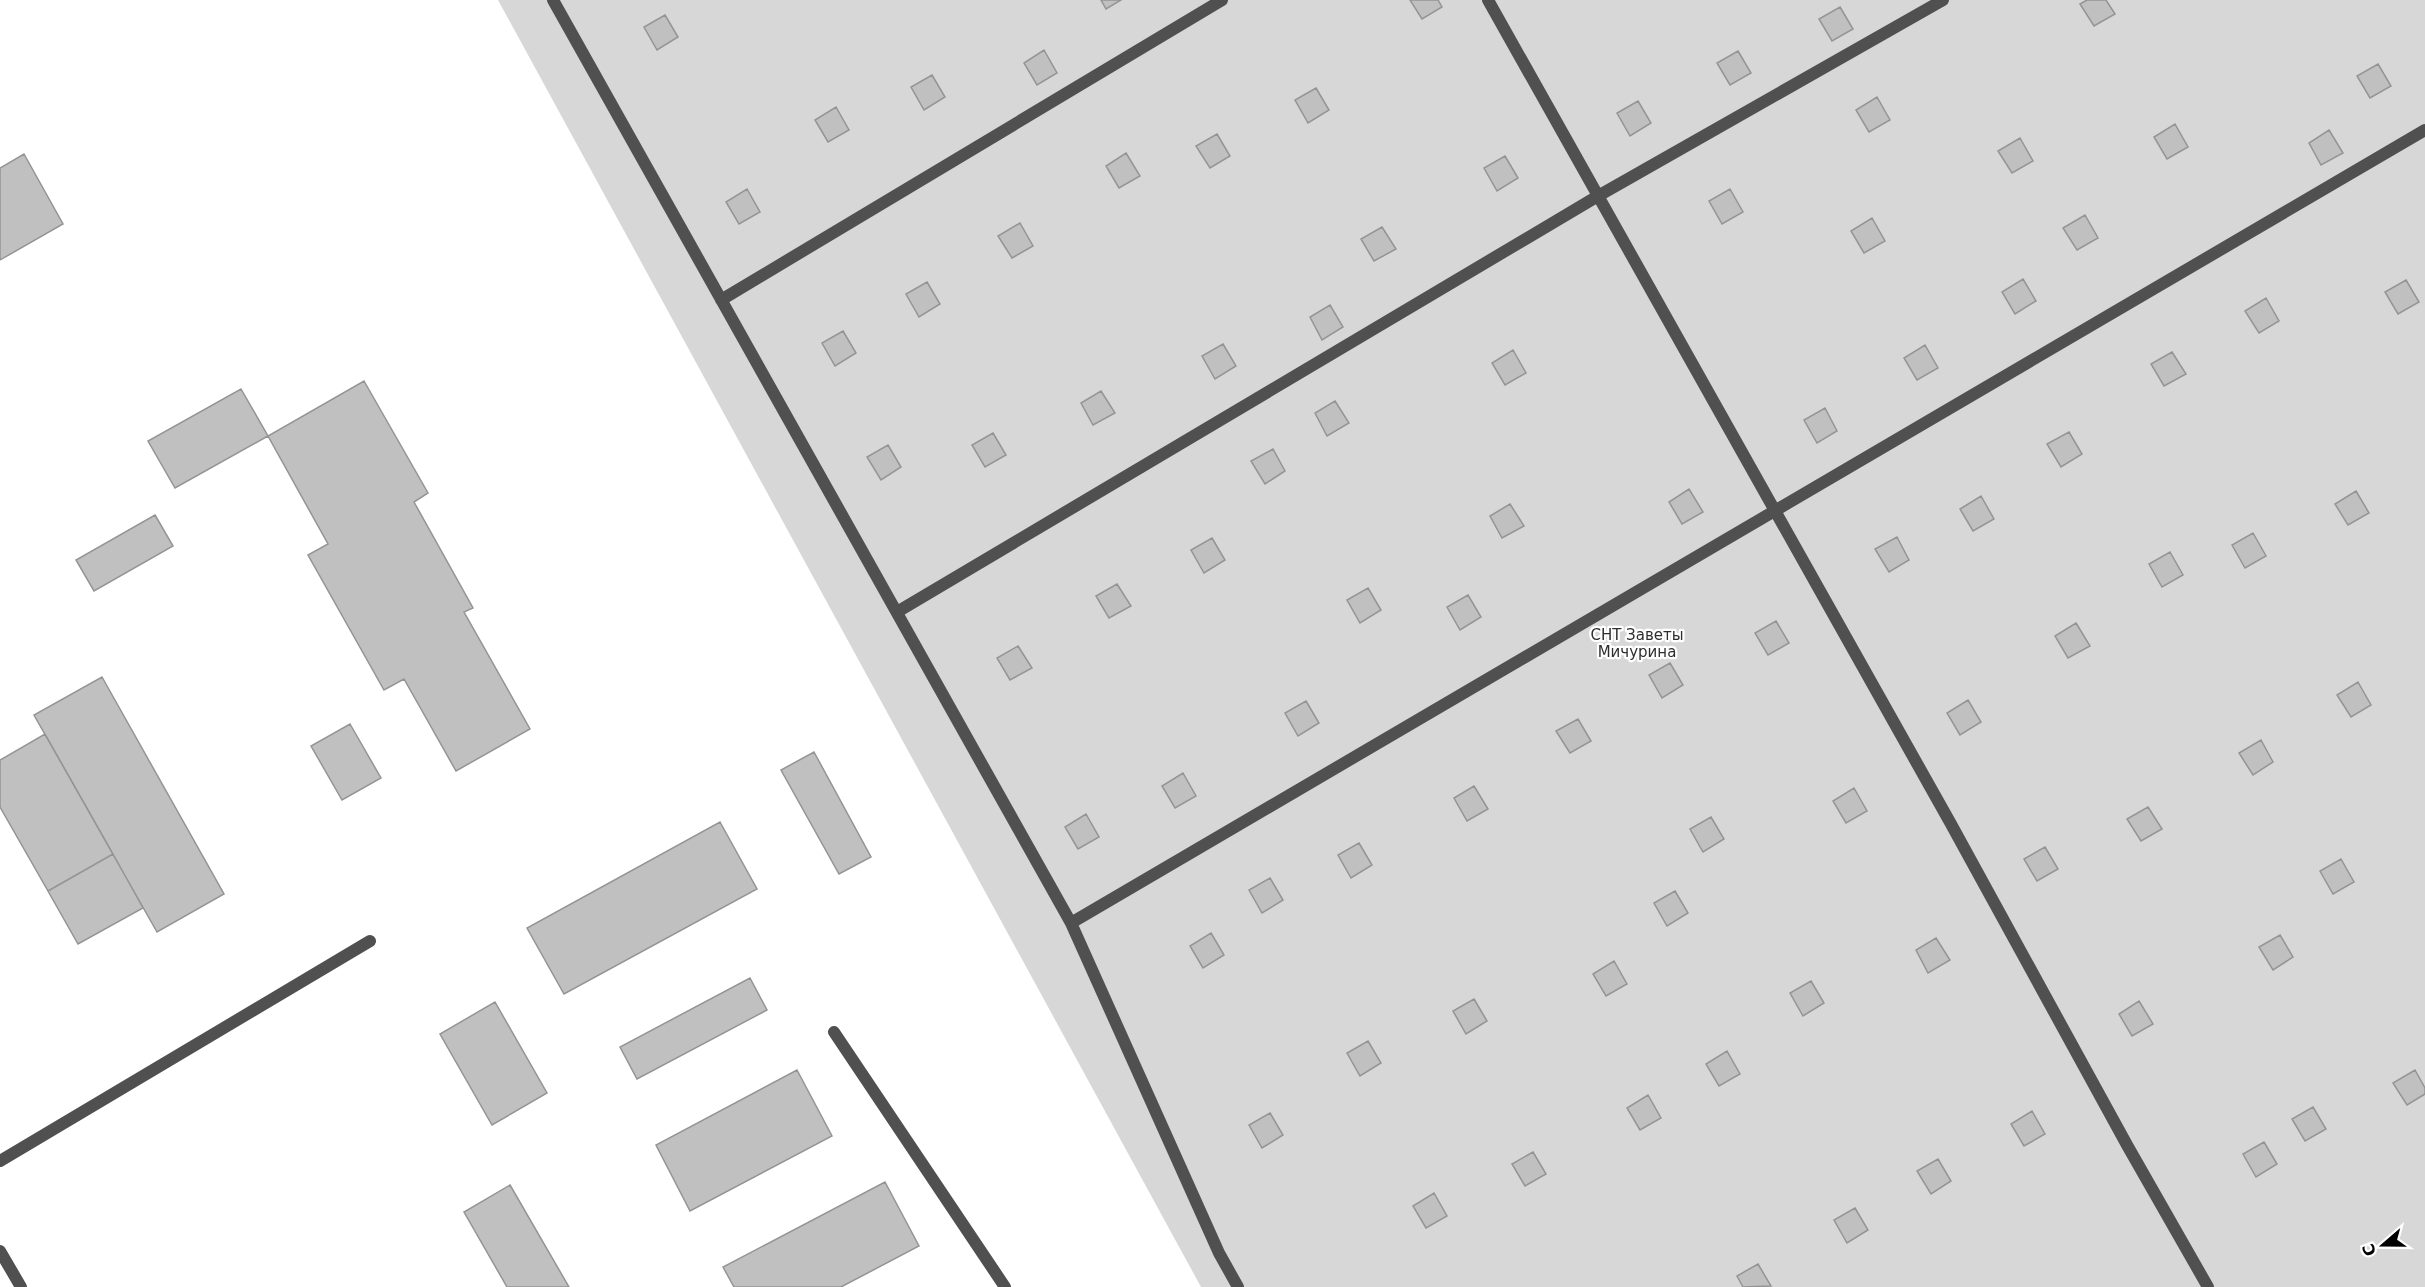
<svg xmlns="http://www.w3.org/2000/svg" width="2425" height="1287" font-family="'DejaVu Sans',sans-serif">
<rect width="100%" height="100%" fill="#fff"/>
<!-- green -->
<path fill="#d7d7d7" d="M498,0H2425V1287H1201Z"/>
<!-- building -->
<path fill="#c0c0c0" stroke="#949494" stroke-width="1.5" d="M1101,0H1121L1106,9Z
M1410,0H1438L1442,7L1422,19Z
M2087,0H2106L2115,14L2094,26L2080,4Z
M1840,7L1853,29L1832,41L1819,19Z
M665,15L678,37L657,50L644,27Z
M1044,50L1057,73L1037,85L1024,63Z
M1738,51L1751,73L1730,85L1717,63Z
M2378,64L2391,86L2370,98L2357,76Z
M932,75L945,97L924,110L911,87Z
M1316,88L1329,110L1308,123L1295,100Z
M1877,97L1890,120L1869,132L1856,110Z
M1638,101L1651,123L1630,136L1617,113Z
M836,107L849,130L828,142L815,120Z
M2175,124L2188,147L2167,159L2154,137Z
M2329,130L2343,153L2321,165L2309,143Z
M1217,134L1230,156L1210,168L1196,146Z
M2020,138L2033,161L2012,173L1998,151Z
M1126,153L1140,176L1119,188L1106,166Z
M24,154L63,224L0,260V168Z
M1505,156L1518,178L1497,191L1484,168Z
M747,189L760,212L739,224L726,202Z
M1730,189L1743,212L1722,224L1709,201Z
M2085,215L2098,238L2077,250L2063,228Z
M1872,218L1885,241L1864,253L1851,231Z
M1020,223L1033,246L1012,258L998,236Z
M1382,227L1396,249L1374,261L1361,239Z
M2023,279L2036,301L2015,314L2002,292Z
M2406,280L2419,302L2398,314L2385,292Z
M927,282L940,304L919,317L906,294Z
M2266,298L2279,321L2259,333L2245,311Z
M1330,305L1343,327L1322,340L1310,317Z
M843,331L856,353L835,366L822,343Z
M1223,344L1236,366L1215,379L1202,356Z
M1925,345L1938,368L1917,380L1904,358Z
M1513,350L1526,373L1505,385L1492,363Z
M2172,352L2186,374L2164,386L2151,364Z
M364,381L428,493L414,502L473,608L464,612L530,729L456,771L404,679L384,690L308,555L328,544L268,436Z
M241,389L268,436L175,488L148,441Z
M1101,391L1115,413L1093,425L1081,403Z
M1335,401L1349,423L1327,436L1315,413Z
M1825,408L1837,431L1817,443L1804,420Z
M2069,432L2082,454L2061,467L2047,444Z
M993,433L1006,455L985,467L972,445Z
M888,445L901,467L881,480L867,457Z
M1273,449L1285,471L1265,484L1251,461Z
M1689,489L1703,512L1682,524L1669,502Z
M2356,491L2369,513L2348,525L2335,504Z
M1981,496L1994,519L1973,531L1960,509Z
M1510,504L1524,526L1502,538L1490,516Z
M155,515L173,546L94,591L76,560Z
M2253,533L2266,556L2245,568L2232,545Z
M1897,537L1909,560L1889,572L1875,549Z
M1212,538L1225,560L1204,573L1191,550Z
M2170,552L2183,575L2162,587L2149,564Z
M1117,584L1131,606L1109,618L1096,596Z
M1368,588L1381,610L1360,623L1347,600Z
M1468,595L1481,617L1460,630L1447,607Z
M1776,621L1789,643L1768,655L1755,633Z
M2076,623L2090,646L2068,658L2055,636Z
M1018,646L1032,668L1010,680L997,658Z
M1670,663L1683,685L1662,698L1649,675Z
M102,677L224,894L157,932L34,715Z
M2358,682L2371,705L2351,717L2337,695Z
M1968,700L1981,722L1960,735L1947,713Z
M1306,701L1319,723L1298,736L1285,713Z
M1578,719L1591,741L1570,753L1556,731Z
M350,724L381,778L342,800L311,746Z
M45,734L113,854L48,891L0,807V760Z
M2261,740L2273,762L2253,775L2239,753Z
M814,752L871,857L839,874L781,770Z
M1183,773L1196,796L1175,808L1162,786Z
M1474,786L1488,809L1467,821L1454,798Z
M1854,788L1867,811L1846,823L1833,801Z
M2148,807L2162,829L2141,841L2127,819Z
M1086,814L1099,837L1078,849L1065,827Z
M1711,817L1724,839L1703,852L1690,829Z
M720,822L757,889L564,994L527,928Z
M1359,843L1372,865L1351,878L1338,855Z
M2045,847L2058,869L2037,881L2024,859Z
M113,854L143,908L78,944L48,891Z
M2341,859L2354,882L2333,894L2320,871Z
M1270,878L1283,900L1262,913L1249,890Z
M1675,891L1688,913L1667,926L1654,903Z
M1211,933L1224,955L1203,968L1190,946Z
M2280,935L2293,957L2273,970L2259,947Z
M1936,938L1950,960L1928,973L1916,950Z
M1614,961L1627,984L1606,996L1593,974Z
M750,978L767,1010L637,1079L620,1047Z
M1811,981L1824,1003L1803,1016L1790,993Z
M1474,999L1487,1021L1466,1034L1453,1011Z
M2139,1001L2153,1024L2132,1036L2119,1014Z
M495,1002L547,1093L492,1125L440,1034Z
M1368,1041L1381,1063L1360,1076L1347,1053Z
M1727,1051L1740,1074L1719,1086L1706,1064Z
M797,1070L832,1136L690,1211L656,1145Z
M2415,1070L2425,1088V1094L2407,1105L2393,1083Z
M1648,1095L1661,1118L1640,1130L1627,1108Z
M2313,1107L2326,1129L2305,1141L2292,1119Z
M2032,1111L2045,1134L2024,1146L2011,1124Z
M1270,1113L1283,1135L1262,1148L1249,1125Z
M2264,1142L2277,1164L2256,1177L2243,1154Z
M1533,1152L1546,1174L1525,1186L1512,1164Z
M1938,1159L1951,1181L1931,1194L1917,1171Z
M885,1182L919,1246L841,1287H734L723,1267Z
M510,1185L569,1287H507L464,1212Z
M1434,1193L1447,1216L1426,1228L1413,1206Z
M1855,1208L1868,1230L1847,1243L1834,1220Z
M1758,1264L1771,1286L1743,1287L1737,1276Z"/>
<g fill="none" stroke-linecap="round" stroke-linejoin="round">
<!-- lane -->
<path stroke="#505050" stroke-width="12" d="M553,0L1071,923L1219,1253L1238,1287
M721,300L1222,0
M897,612L1598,196L1943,0
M1071,923L2425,130
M0,1161L370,941"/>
<!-- street -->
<path stroke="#505050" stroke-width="12" d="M1488,0L1951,824L2127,1145L2208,1287
M834,1032L1005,1287
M0,1251L21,1287"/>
</g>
<g text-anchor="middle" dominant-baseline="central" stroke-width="4.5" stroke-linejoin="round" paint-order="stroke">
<!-- park labels -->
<g font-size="15" fill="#2e2e2e" stroke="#fff">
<text x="1637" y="635">СНТ Заветы<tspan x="1637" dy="17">Мичурина</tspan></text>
</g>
</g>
<!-- north arrow -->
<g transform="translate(2383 1245) rotate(250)" stroke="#ffffff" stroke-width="4.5" paint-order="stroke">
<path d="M0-4.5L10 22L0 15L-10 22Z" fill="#000000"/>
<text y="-9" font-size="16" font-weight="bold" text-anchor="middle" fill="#000000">С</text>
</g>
</svg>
